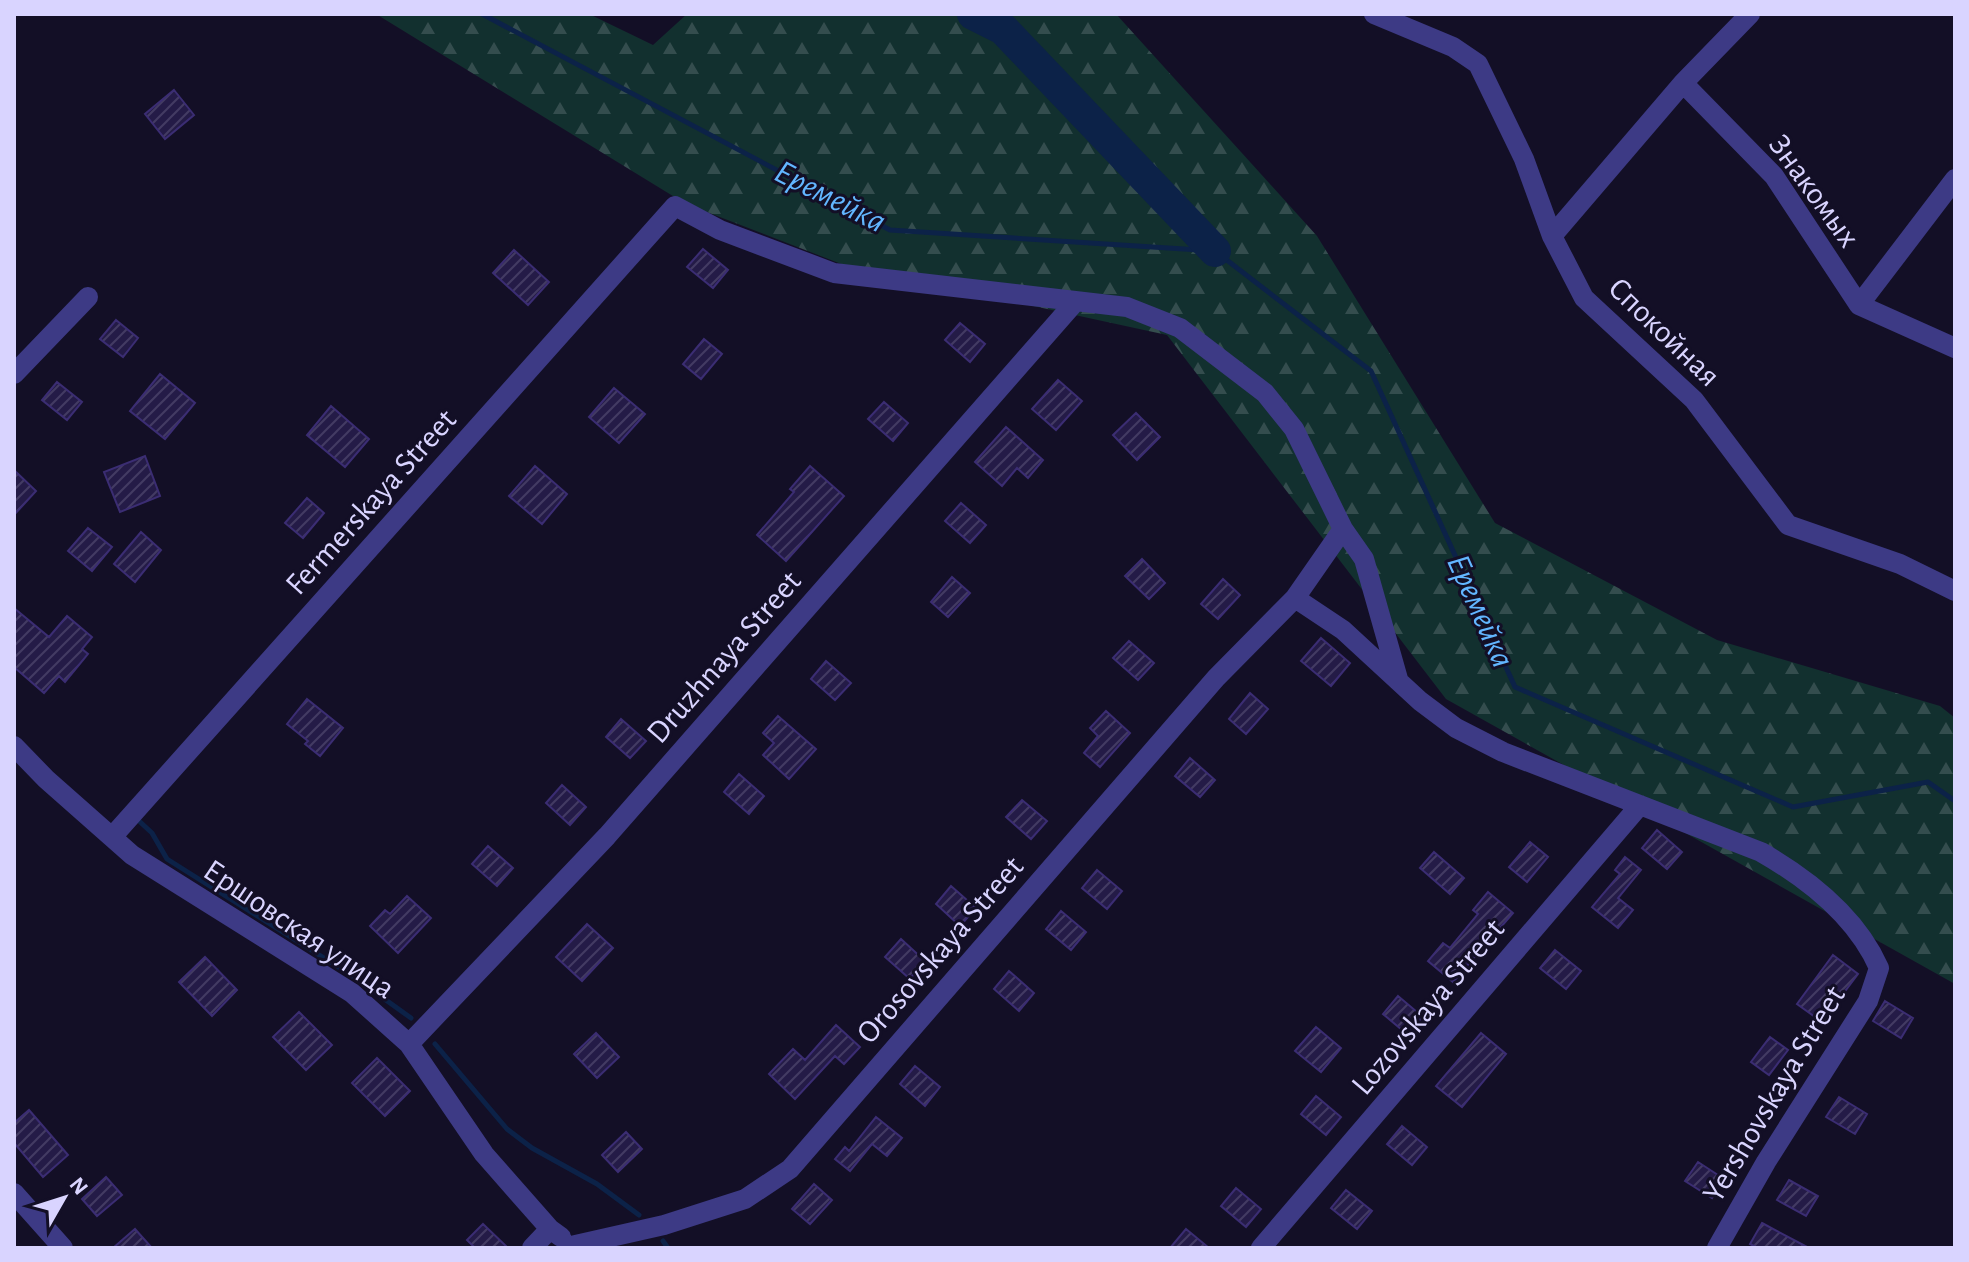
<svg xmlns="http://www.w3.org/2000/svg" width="1969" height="1262" font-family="'Alegreya Sans',sans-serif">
<defs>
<pattern id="forest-firs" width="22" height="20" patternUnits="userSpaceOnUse" patternTransform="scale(2)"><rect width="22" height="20" fill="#12302f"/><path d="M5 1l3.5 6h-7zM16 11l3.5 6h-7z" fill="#344d4e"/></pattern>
<pattern id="building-hatch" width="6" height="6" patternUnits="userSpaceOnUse" patternTransform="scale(2)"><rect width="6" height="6" fill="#241b47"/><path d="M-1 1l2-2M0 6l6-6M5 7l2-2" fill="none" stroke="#433b63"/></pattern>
</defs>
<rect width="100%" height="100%" fill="#130f26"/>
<!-- forest -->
<path fill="url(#forest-firs)" d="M376,14H589L653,45L687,14H1116L1317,236L1495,523L1717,640L1940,706L1955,718V984L1446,699L1167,335L844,265L686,204Z"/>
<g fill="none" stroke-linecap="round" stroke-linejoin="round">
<!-- stream -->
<path stroke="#0c2248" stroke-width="5" d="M482,14L890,230L1215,251L1371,371L1515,687L1793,807L1928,782L1955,801
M138,820L152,833L167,859L351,975L411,1018
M435,1044L507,1129L532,1148L597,1184L639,1215
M663,1241L668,1248"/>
<!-- river -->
<path stroke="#0c2248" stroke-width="32" d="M973,14L1003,29L1215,251"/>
</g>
<!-- building -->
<path fill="url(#building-hatch)" stroke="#3b2d73" stroke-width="2" d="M174,90L194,115L165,139L145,114Z
M703,249L728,270L713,288L687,267Z
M514,250L549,282L528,305L493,273Z
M116,320L138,338L123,357L100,339Z
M960,323L985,344L970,362L945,340Z
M704,339L722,354L701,379L683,364Z
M160,374L195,403L165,439L130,411Z
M1058,380L1082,401L1056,430L1032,409Z
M57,382L82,402L67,420L42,400Z
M614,388L645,414L619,443L589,417Z
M884,402L908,423L893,441L868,419Z
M331,406L369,439L345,467L307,435Z
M1136,413L1160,437L1137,460L1113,435Z
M1006,427L1043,460L1028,478L1017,468L1002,486L975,462Z
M145,456L160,496L120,512L104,472Z
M535,466L567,494L542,524L509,496Z
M810,466L844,496L786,561L757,535L794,492L790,489Z
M14,470L36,491L14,515Z
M307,498L324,513L303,538L285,523Z
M961,503L986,525L970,543L945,521Z
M88,528L112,547L92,571L68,551Z
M141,532L161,550L135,582L114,564Z
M1142,559L1165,583L1149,599L1125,576Z
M952,577L970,593L948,617L931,602Z
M1223,579L1240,595L1218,619L1201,604Z
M14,608L49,637L67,616L92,637L82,649L88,654L65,682L59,676L44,693L14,667Z
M1321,638L1350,663L1331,686L1301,661Z
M1129,641L1154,663L1138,680L1113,658Z
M826,661L851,683L835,700L811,679Z
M1250,693L1268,709L1246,734L1229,719Z
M307,699L343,728L320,756L305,744L308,741L287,724Z
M1106,711L1130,733L1100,767L1084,753L1098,736L1090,728Z
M778,716L816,749L789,779L763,755L774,743L763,733Z
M621,719L646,741L630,758L606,737Z
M1190,758L1215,780L1200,797L1175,776Z
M739,774L764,796L749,814L724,792Z
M562,785L586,807L570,825L546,803Z
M1022,800L1047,821L1031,839L1006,817Z
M1657,830L1682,852L1667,869L1642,848Z
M1530,842L1548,857L1527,882L1509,867Z
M488,846L513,868L497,886L472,864Z
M1434,852L1464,878L1450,894L1420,868Z
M1625,857L1641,870L1618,898L1633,910L1618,928L1592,907L1620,874L1615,870Z
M1097,870L1122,891L1107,909L1082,888Z
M951,886L976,908L960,926L936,904Z
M1488,892L1513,913L1453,982L1428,961L1443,943L1450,948L1478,914L1473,910Z
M407,896L431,918L398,953L370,926L385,910L390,914Z
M1061,911L1086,932L1071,950L1046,929Z
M587,924L613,948L582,981L556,957Z
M901,939L925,961L910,979L885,957Z
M1555,950L1581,971L1566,989L1540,968Z
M1833,955L1858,974L1822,1022L1797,1004Z
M205,957L237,990L212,1016L179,982Z
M1009,971L1034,993L1019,1011L994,989Z
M1398,996L1423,1017L1408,1035L1383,1014Z
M1885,1001L1913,1018L1901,1038L1873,1021Z
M299,1012L332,1045L306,1070L273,1037Z
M836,1025L860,1047L844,1064L835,1056L795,1099L769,1074L793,1049L805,1060Z
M1316,1027L1341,1048L1321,1072L1295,1051Z
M596,1033L619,1057L597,1078L574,1054Z
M1481,1033L1506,1054L1462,1107L1436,1086Z
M1770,1037L1788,1050L1769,1075L1751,1062Z
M377,1058L410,1091L385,1116L352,1083Z
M915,1066L940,1087L925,1106L900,1084Z
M1316,1096L1341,1117L1326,1135L1301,1114Z
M1839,1097L1867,1114L1855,1134L1826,1117Z
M29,1110L68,1155L43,1177L14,1143V1123Z
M876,1117L902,1138L887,1156L872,1144L850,1171L835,1159L845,1147L849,1151Z
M1402,1126L1427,1147L1412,1165L1387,1144Z
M626,1132L642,1149L618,1172L602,1155Z
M1698,1162L1724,1179L1712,1198L1685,1181Z
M106,1177L122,1195L97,1216L82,1199Z
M1789,1180L1818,1196L1806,1216L1777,1200Z
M814,1184L832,1200L810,1224L792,1209Z
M1236,1188L1261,1209L1246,1227L1221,1206Z
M1346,1190L1372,1211L1357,1229L1331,1208Z
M1762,1223L1809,1248H1758L1750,1244Z
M483,1224L508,1248H475L467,1240Z
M135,1229L152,1248H113Z
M1186,1229L1209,1248H1170Z"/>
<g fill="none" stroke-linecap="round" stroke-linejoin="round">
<!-- minor -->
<path stroke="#3d3a85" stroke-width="20" d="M1374,14L1453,47L1478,64L1524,159L1552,236L1584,298L1694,400L1788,525L1900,564L1955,591
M1683,83L1774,176L1859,305L1955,348
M1552,236L1683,83L1750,14
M1859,305L1955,179
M14,374L88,297
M1343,529L1364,559L1398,679
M1295,598L1343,630L1420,701L1456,728L1503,752L1761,852C1808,879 1857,918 1879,968L1868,1001L1766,1162L1717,1248
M14,746L46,779L132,855L352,993L409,1044L484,1154L550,1229
M112,837L675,206L720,230L834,273L1127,307L1180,328L1265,393L1294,429L1343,529L1295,598L1216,678L790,1169L745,1199L664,1225L571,1246
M409,1044L607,836L1076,301
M14,1193L63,1248
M532,1248L550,1229L561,1237
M1261,1248L1640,805"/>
</g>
<g text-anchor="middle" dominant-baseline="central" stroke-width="6" stroke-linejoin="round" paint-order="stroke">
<!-- street labels -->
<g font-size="32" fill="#d9d4ff" stroke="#130f26">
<text transform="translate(1814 191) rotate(54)">Знакомых</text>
<text transform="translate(1664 332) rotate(44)">Спокойная</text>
<text transform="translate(371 502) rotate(-48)">Fermerskaya Street</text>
<text transform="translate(724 657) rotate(-49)">Druzhnaya Street</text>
<text transform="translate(299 929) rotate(34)">Ершовская улица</text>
<text transform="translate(940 950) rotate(-49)">Orosovskaya Street</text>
<text transform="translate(1428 1007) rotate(-50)">Lozovskaya Street</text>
<text transform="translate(1774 1094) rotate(-59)">Yershovskaya Street</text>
</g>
<!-- water labels -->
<g font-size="34" font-style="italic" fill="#62b6ff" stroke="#130f26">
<text transform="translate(830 197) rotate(27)">Еремейка</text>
<text transform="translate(1480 611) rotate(66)">Еремейка</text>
</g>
</g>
<!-- border -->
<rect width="1969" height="1262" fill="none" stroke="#d9d4ff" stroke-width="32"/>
<!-- north arrow -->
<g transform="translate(64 1198) rotate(51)" stroke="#130f26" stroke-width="6" paint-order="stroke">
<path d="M0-6L14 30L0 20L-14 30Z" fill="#d9d4ff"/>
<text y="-12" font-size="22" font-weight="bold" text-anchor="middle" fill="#d9d4ff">N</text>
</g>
</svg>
